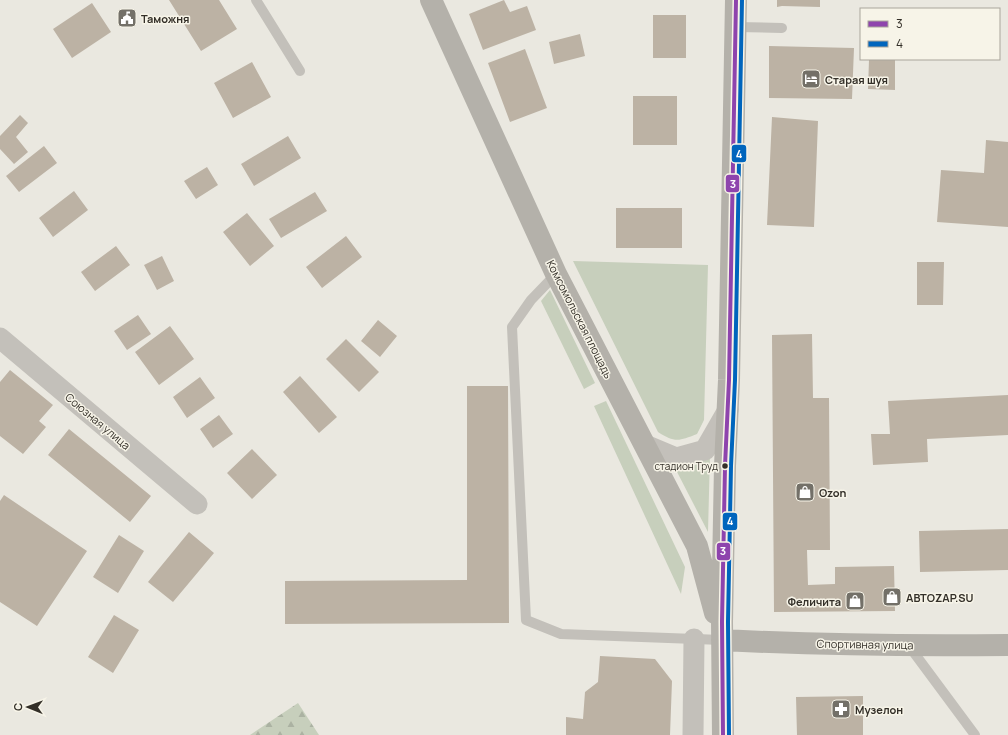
<svg xmlns="http://www.w3.org/2000/svg" width="1008" height="735" font-family="Manrope,sans-serif">
<defs>
<pattern id="forest-firs" width="22" height="20" patternUnits="userSpaceOnUse"><rect width="22" height="20" fill="#c7cfbc"/><path d="M5 1l3.5 6h-7zM16 11l3.5 6h-7z" fill="#abb2a2"/></pattern>
</defs>
<rect width="100%" height="100%" fill="#eae8e0"/>
<!-- green -->
<path fill="#c7cfbc" d="M573,261L708,265L704,420L697,434C679,441 675,443 658,432Z
M550,290L595,383L584,389L541,301Z
M606,401L685,567L681,594L594,406Z
M710,454L708,532L675,468C690,467 700,466 710,454Z"/>
<!-- forest -->
<path fill="url(#forest-firs)" d="M298,703L319,735H250Z"/>
<!-- building -->
<path fill="#bcb2a4" d="M169,0H219L237,29L201,51Z
M504,0L510,12L527,6L536,30L483,50L469,14Z
M777,0H820V7L782,6L777,7Z
M92,3L111,32L72,58L53,29Z
M653,15H686V58H653Z
M580,34L585,56L554,64L549,42Z
M769,46L854,48L852,99L769,98Z
M525,49L547,108L510,122L488,63Z
M869,60H895V90L868,89Z
M252,62L271,97L233,118L214,83Z
M633,96H677V145H633Z
M20,115L28,123L16,137L28,152L14,164L0,149V136Z
M772,117L818,121L814,227L767,225Z
M288,136L301,158L254,186L241,164Z
M986,140L1008,142V227L937,222L941,170L984,173Z
M44,146L57,163L19,192L6,176Z
M207,167L218,185L196,199L184,181Z
M74,191L88,210L53,237L39,218Z
M315,192L327,211L281,238L269,219Z
M616,208H682V248H616Z
M247,213L274,246L250,266L223,232Z
M346,236L362,257L322,288L306,267Z
M116,246L130,265L95,291L81,272Z
M162,256L174,281L157,290L144,265Z
M917,262H944L943,305H917Z
M138,315L151,334L127,350L114,331Z
M378,320L397,336L380,357L361,341Z
M170,326L194,359L159,385L135,352Z
M812,334L813,398H829L830,550H807L808,585L835,584V567L894,566L895,611L774,612L772,335Z
M346,339L379,372L359,392L326,359Z
M10,370L53,405L39,421L46,427L23,454L0,436V382Z
M300,376L337,417L319,433L283,392Z
M200,377L215,398L187,418L173,397Z
M467,386H508L509,623L285,624V581L467,580Z
M1008,395V435L927,439L928,462L873,465L871,434H890L888,401Z
M219,415L233,434L213,448L200,429Z
M69,429L151,496L130,522L48,455Z
M252,449L277,475L252,499L227,473Z
M4,495L87,551L37,626L0,602V501Z
M1008,529V570L920,572L919,531Z
M189,532L214,553L173,602L148,582Z
M119,535L144,551L118,593L93,577Z
M114,615L139,630L113,673L88,657Z
M600,656L655,659L672,681L670,735H566V717L583,719L585,692L598,682Z
M863,696V735H797L796,697Z"/>
<g fill="none" stroke-linecap="round" stroke-linejoin="round">
<!-- lane -->
<path stroke="#c3c0ba" stroke-width="10" d="M256,0L300,71
M736,27L782,28
M556,274L531,300L512,327L526,620L561,634L722,640
M909,646L975,735"/>
<!-- street -->
<path stroke="#c3c0ba" stroke-width="21" d="M0,338L197,504
M645,445L676,458L705,450L728,410
M693,735L694,639"/>
<!-- secondary -->
<path stroke="#b4b1aa" stroke-width="22" d="M431,0L556,274L697,546L715,613
M722,640C817,645 913,646 1008,645
M723,735L722,622L725,466L729,380L736,0"/>
<defs>
<path id="bus-1" d="M723,735L722,622L725,466L729,380L736,0"/>
<path id="bus-2" d="M729,735L728,622L731,466L735,380L742,0"/>
</defs>
<!-- bus-1 casing -->
<use href="#bus-1" stroke="#f7f4e8" stroke-width="7"/>
<!-- bus-2 casing -->
<use href="#bus-2" stroke="#f7f4e8" stroke-width="7"/>
<!-- bus-1 -->
<use href="#bus-1" stroke="#8e44ad" stroke-width="4"/>
<!-- bus-2 -->
<use href="#bus-2" stroke="#0065bd" stroke-width="4"/>
</g>
<!-- icons -->
<defs>
<symbol id="civic-square" viewBox="-11 -11 22 22"><rect x="-9" y="-9" width="18" height="18" rx="4" fill="#737068" stroke="#f7f4e8"/><path d="M-.6-6.5H3V-4.5H.6V-3L4-1V1h2V6H-6V1h2V-1L-.6-3ZM-1.2 2.5V6h2.4V2.5Z" fill="#fff"/></symbol>
<symbol id="hotel-square" viewBox="-11 -11 22 22"><rect x="-9" y="-9" width="18" height="18" rx="4" fill="#737068" stroke="#f7f4e8"/><path d="M-6-4.5h1.5V1H6V5H4.5V3h-9V5H-6ZM-4 0a1.8 1.8 0 1 1 3.6 0ZM.5 0V-2.5h3Q6-2.5 6 0Z" fill="#fff"/></symbol>
<symbol id="shop-square" viewBox="-11 -11 22 22"><rect x="-9" y="-9" width="18" height="18" rx="4" fill="#737068" stroke="#f7f4e8"/><path d="M-5-2.5h2.3a2.7 3.5 0 0 1 5.4 0H5L5.5 6h-11ZM-1.5-2.5h3a1.5 2.3 0 0 0-3 0Z" fill="#fff"/></symbol>
<symbol id="pharmacy-square" viewBox="-11 -11 22 22"><rect x="-9" y="-9" width="18" height="18" rx="4" fill="#737068" stroke="#f7f4e8"/><path d="M-2-6h4v4h4v4h-4v4h-4v-4h-4v-4h4Z" fill="#fff"/></symbol>
</defs>
<g fill-rule="evenodd">
<use href="#civic-square" x="116" y="7" width="22" height="22"/>
<use href="#hotel-square" x="800" y="68" width="22" height="22"/>
<use href="#shop-square" x="794" y="481" width="22" height="22"/>
<use href="#shop-square" x="881" y="586" width="22" height="22"/>
<use href="#shop-square" x="844" y="590" width="22" height="22"/>
<use href="#pharmacy-square" x="830" y="698" width="22" height="22"/>
</g>
<!-- markers -->
<circle fill="#332f28" stroke="#f7f4e8" stroke-width="1.5" cx="725" cy="466" r="3.5"/>
<g text-anchor="middle" dominant-baseline="central" stroke-width="3" stroke-linejoin="round" paint-order="stroke">
<!-- bus labels -->
<g font-size="10" fill="#332f28" stroke="#f7f4e8" text-anchor="end">
<text x="718" y="466">стадион Труд</text>
</g>
<!-- poi labels -->
<g font-size="11" font-weight="bold" fill="#332f28" stroke="#f7f4e8" text-anchor="start">
<text x="141" y="18">Таможня</text>
<text x="825" y="79">Старая шуя</text>
<text x="819" y="492">Ozon</text>
<text x="906" y="597">АВТОZAP.SU</text>
<text x="841" y="601" text-anchor="end">Феличита</text>
<text x="855" y="709">Музелон</text>
</g>
<!-- street labels -->
<g font-size="11" fill="#332f28" stroke="#f7f4e8">
<text transform="translate(580 319) rotate(63)">Комсомольская площадь</text>
<text transform="translate(98 421) rotate(40)">Союзная улица</text>
<text transform="translate(865 644) rotate(1)">Спортивная улица</text>
</g>
</g>
<g stroke="#f7f4e8" stroke-width="1.5">
<rect x="731" y="144" width="16" height="19" rx="4" fill="#0065bd"/>
<rect x="725" y="174" width="15" height="19" rx="4" fill="#8e44ad"/>
<rect x="722" y="512" width="16" height="19" rx="4" fill="#0065bd"/>
<rect x="716" y="542" width="15" height="19" rx="4" fill="#8e44ad"/>
</g>
<g font-size="11" text-anchor="middle" font-weight="bold" fill="#fff">
<text x="739" y="158">4</text>
<text x="733" y="188">3</text>
<text x="730" y="525">4</text>
<text x="723" y="555">3</text>
</g>
<!-- legend -->
<rect x="860" y="8" width="140" height="52" fill="#f7f4e8" stroke="#a9a59b"/>
<rect x="868" y="21" width="20" height="6" fill="#8e44ad" stroke="#a9a59b"/>
<text x="896" y="28" font-size="12" fill="#332f28">3</text>
<rect x="868" y="41" width="20" height="6" fill="#0065bd" stroke="#a9a59b"/>
<text x="896" y="48" font-size="12" fill="#332f28">4</text>
<!-- north arrow -->
<g transform="translate(28 707) rotate(271)" stroke="#f7f4e8" stroke-width="3" paint-order="stroke">
<path d="M0-3L7 15L0 10L-7 15Z" fill="#332f28"/>
<text y="-6" font-size="11" font-weight="bold" text-anchor="middle" fill="#332f28">С</text>
</g>
</svg>
